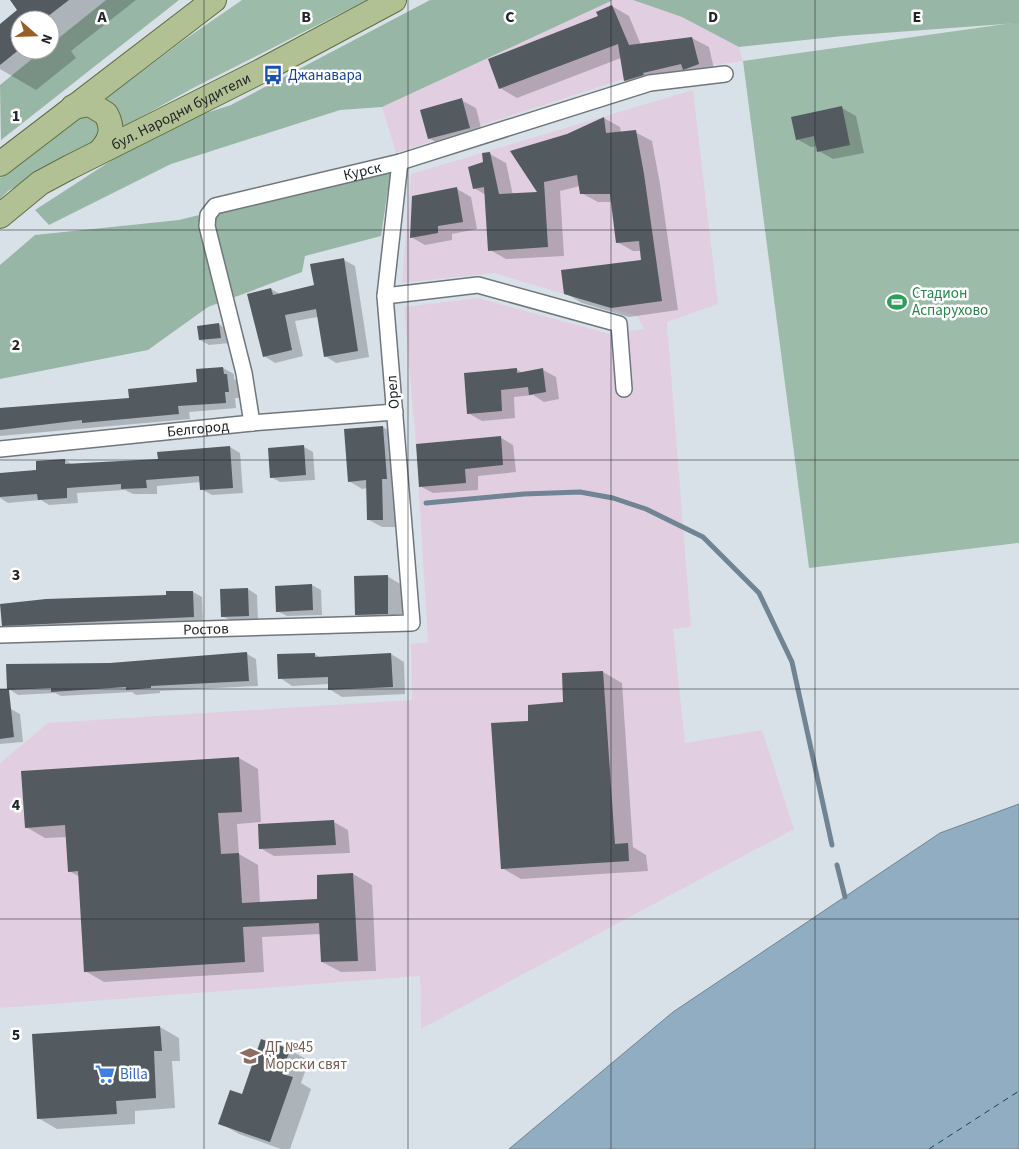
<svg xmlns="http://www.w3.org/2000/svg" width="1019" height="1149" font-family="'Source Sans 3',sans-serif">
<rect width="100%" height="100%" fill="#d9e1e8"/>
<!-- industrial -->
<path fill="#e1cfe1" d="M613,0H633L682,17L739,47L743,61L630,77L396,153L382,107Z
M693,90L718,304L667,322L691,627L673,629L685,743L762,730L794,829L421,1029L420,976L0,1008V763L48,723L412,700L411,644L428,642L416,444L404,307L478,298L610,334L644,329L637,316L494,273L402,283L411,174Z"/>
<!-- green -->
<path fill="#9dbba9" d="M242,0H367L193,88L8,191L0,199V178L184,40Z
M1019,22V543L809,568L743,61Z"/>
<!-- forest -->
<path fill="#98b6a5" d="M106,0H179L1,140L0,85L43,50H50V45Z
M430,0H613L382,107L340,110L171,164L49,225L35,210L126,151L184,120L231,105Z
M633,0H1019V23L843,36L739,47L682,17Z
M391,168L381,236L305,256L302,272L208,307L148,350L0,379V265L35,235L179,220Z"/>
<!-- water -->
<path fill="#91adc1" stroke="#708493" d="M1019,804V1149H509L673,1012L940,833Z"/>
<!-- shadow -->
<path fill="#0003" fill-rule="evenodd" d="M21,0H136L71,51L76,58L36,90L0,69V26L19,10ZM20,20H50V50H20Z
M612,6L629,16L641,45L692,38L709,47L715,73L641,90L625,81L621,58L517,98L500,88Z
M461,100L476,108L483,136L443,147L429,138Z
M842,108L856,116L864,153L833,159L819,151L818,146L811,147L797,139Z
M604,118L620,127L621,133L635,132L652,141L660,184L678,310L629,317L582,303L565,293L642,261L641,251H633L617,242L612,202H598L581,193L580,186L560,191L564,256L506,259L490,250L486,195L474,188L490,154L506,163L513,195L539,193L512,151L567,136Z
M457,189L471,197L477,229L452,234V240L425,245L411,237Z
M344,260L355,266L369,357L336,363L325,356L318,317L295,321L303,356L275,363L264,356L271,289L280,294L315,286Z
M219,324L228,330L230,343L209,345L200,340Z
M223,368L234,374V379L238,381L239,398H235L236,408L189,412L190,419L0,436V408L131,399L199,383Z
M516,369L523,373L543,370L556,377L559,399L544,402L533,395L514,397L515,418L482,421L468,413Z
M383,427L396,435V527H382L369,520L368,488L362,489L349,481Z
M500,437L513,445L516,472L478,476V490L433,493L420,486Z
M230,447L240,453L243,493L212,495L201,489V482L157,486V494H133L125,490L77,493L78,503L49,505L41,500L8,503L0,498V474L37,472L65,460L73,465L159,460Z
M304,447L313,452L315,480L280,482L271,477Z
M387,576L402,585V621L370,623L356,615Z
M312,585L321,590L322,615L287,616L277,611Z
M248,589L257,595L258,620L232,621L222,616Z
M193,592L202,597L203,622L13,630L3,625Z
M247,654L256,659L258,686L160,691V693L136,695L132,692L61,696L55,693L18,695L9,689Z
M315,654L321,658L391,654L404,662L405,694L342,697L329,689V684L292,686L280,678Z
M603,672L622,683L633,847L646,855L648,871L521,879L502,868L530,722L565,704Z
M11,709L20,714L23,742L0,744V710Z
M239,758L258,769L261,822L237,824L239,854L258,865L260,903L319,900L318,876L353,874L372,885L376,971L341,972L322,962L321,934L262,937L264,972L104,982L85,971L80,877L69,871L67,837L45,838L26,827Z
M334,822L348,830L350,853L274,856L260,848Z
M160,1027L179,1038L180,1061H172L175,1108L135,1111V1124L57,1129L38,1118Z
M262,1040L290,1050L309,1061L301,1083L311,1089L290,1149H281L239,1134L220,1123L243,1095Z"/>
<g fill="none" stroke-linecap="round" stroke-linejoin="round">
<!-- stream -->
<path stroke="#708493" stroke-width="5" d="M426,503L524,494L580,492L613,498L646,509L703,537L759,593L792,662L832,845
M837,865L845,897"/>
<!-- ferry -->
<path stroke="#104360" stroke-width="1" stroke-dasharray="6 5" stroke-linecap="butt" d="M929,1149L1019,1091"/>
</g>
<!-- building -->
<path fill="#535a60" d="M10,0H69L43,20H20V49L0,65V24L17,10Z
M612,5L629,45L692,37L699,64L683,70L681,64L643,73L644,75L624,81L618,44L499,89L488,59L598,16L596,12Z
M462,98L470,128L428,139L420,110Z
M842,106L850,145L817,152L814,136L796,140L791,117Z
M604,117L606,133L636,130L644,174L662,301L611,308L564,294L561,270L641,260L639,241L616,243L610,194H580L577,175L544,182L548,247L488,251L484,187L473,189L468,167L483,162L482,153L490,152L499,194L537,192L510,151L567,134Z
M457,187L463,222L438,226V233L410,238L412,196Z
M344,258L358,351L324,357L316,309L285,315L292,350L263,357L247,294L271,288L273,295L314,285L310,264Z
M219,323L221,338L199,340L197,326Z
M223,367L224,374H227L229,392H225L226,403L178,406L179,414L82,423V420L0,430V408L129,398L128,389L197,382L196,369Z
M517,368V373L543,368L546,392L529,395L528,387L501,390L502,411L467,414L464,373Z
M383,426L387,479H382L383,520H367L366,480L348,482L344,429Z
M501,436L503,465L465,469L466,483L419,487L416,444Z
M304,445L306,475L270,478L268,448Z
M230,446L233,488L200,490L199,476L146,480L147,488L121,489V484L67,488V498L38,500L37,494L0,497V473L36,470V461L65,459V464L158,459L157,452Z
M388,575V614L355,615L354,576Z
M312,584L313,610L276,612L275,586Z
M248,588L249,616L221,617L220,589Z
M166,591H193L194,617L2,626L0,604L46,599L166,595Z
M247,652L249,681L151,686V688L126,690V687L51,692V688L9,690L14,737L0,739V689H7L6,664L110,663Z
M315,653V657L391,653L393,687L328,690V677L278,679L277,654Z
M603,671L615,844L628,843L629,861L501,869L491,723L528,721V705L563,702L562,673Z
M239,757L242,812L218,813L221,854L239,853L242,903L317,899V875L353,873L358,961L321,962L319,923L243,927L245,962L84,972L78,871L68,872L65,825L25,828L21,771Z
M334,820L336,845L259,849L258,824Z
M160,1026L162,1051H154L156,1098L116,1101L117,1114L37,1119L32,1034Z
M261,1039L290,1049L282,1074L293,1077L270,1142L218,1124L230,1090L242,1094Z"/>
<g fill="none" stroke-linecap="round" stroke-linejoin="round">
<defs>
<g id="minor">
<path d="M385,296L478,285L619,324L624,389"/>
<path id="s1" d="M252,423L244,373L207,226L208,215L215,206L400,162L650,83L725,74"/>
<path id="s2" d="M0,449L252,423L395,412"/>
<path id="s3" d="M0,635L412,623L385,296L400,162"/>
</g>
<g id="primary">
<path d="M73,107L90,104L106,114C113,127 112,138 102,149"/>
<path d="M0,164L214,0"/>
<path id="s4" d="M0,216L40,183L70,167L261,71L394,0"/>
</g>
</defs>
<!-- minor casing -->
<use href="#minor" stroke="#6f777d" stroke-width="18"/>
<!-- primary casing -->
<use href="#primary" stroke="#5e703f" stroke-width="26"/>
<!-- minor -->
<use href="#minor" stroke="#fff" stroke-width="15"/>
<!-- primary -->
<use href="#primary" stroke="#b2c194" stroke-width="24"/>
</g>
<!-- grid -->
<path fill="none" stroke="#222528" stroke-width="1" stroke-opacity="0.55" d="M204,0V1149M408,0V1149M611,0V1149M815,0V1149M0,230H1019M0,460H1019M0,689H1019M0,919H1019"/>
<!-- icons -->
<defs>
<symbol id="bus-bare" viewBox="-9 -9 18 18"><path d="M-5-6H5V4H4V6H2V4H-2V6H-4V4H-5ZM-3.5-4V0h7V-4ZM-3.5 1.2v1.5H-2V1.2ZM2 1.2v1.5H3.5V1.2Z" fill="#1a4fb4" stroke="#fff" stroke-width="2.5" paint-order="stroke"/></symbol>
<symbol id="stadium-bare" viewBox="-9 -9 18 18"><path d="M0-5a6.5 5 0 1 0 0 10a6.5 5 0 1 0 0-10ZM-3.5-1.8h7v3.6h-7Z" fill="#2e9e5b" stroke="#fff" stroke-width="2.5" paint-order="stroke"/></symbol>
<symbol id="school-bare" viewBox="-9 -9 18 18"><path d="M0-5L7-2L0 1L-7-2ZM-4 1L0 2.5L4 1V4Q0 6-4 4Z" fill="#8d6e63" stroke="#fff" stroke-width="2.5" paint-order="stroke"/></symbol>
<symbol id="supermarket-bare" viewBox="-9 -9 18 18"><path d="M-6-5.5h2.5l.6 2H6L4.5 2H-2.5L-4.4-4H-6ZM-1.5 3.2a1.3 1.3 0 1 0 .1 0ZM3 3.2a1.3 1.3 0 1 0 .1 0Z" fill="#3f7fe0" stroke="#fff" stroke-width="2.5" paint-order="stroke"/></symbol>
</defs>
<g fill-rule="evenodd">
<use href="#bus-bare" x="259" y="61" width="28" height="28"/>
<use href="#stadium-bare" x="883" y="288" width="28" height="28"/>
<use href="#school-bare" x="236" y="1042" width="28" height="28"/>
<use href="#supermarket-bare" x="91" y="1060" width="28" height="28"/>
</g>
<g text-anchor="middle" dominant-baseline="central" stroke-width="5" stroke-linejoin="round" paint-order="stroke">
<!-- transit labels -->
<g font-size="15" fill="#164399" stroke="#fff" text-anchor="start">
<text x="288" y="75">Джанавара</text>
</g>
<!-- street labels -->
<g font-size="15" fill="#222528" stroke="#fff">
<text stroke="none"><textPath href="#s4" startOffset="210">бул. Народни будители</textPath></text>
<text stroke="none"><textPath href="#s1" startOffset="376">Курск</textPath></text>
<text transform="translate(393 392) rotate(-95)">Орел</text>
<text stroke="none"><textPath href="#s2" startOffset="199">Белгород</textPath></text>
<text stroke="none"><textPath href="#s3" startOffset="206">Ростов</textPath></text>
</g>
<!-- leisure labels -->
<g font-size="15" fill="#27864d" stroke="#fff" text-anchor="start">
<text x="912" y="293">Стадион<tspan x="912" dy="17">Аспарухово</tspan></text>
</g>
<!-- education labels -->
<g font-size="15" fill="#785e54" stroke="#fff" text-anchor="start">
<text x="265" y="1047">ДГ №45<tspan x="265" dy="17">Морски свят</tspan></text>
</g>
<!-- shop labels -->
<g font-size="15" fill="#366cbe" stroke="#fff" text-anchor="start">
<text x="120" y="1074">Billa</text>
</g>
</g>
<g font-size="16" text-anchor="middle" font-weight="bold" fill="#222528" stroke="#fff" stroke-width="5" stroke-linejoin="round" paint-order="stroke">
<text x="102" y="22">A</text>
<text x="306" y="22">B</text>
<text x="510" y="22">C</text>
<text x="713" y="22">D</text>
<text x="917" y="22">E</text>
<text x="16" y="121">1</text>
<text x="16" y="350">2</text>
<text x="16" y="580">3</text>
<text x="16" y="810">4</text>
<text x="16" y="1040">5</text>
</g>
<!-- north arrow -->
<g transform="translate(35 35) rotate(110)"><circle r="24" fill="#ffffff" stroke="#a7a8a9"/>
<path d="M0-4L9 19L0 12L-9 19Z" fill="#9b5e22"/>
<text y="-8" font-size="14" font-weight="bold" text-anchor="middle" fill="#222528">N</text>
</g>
</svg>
